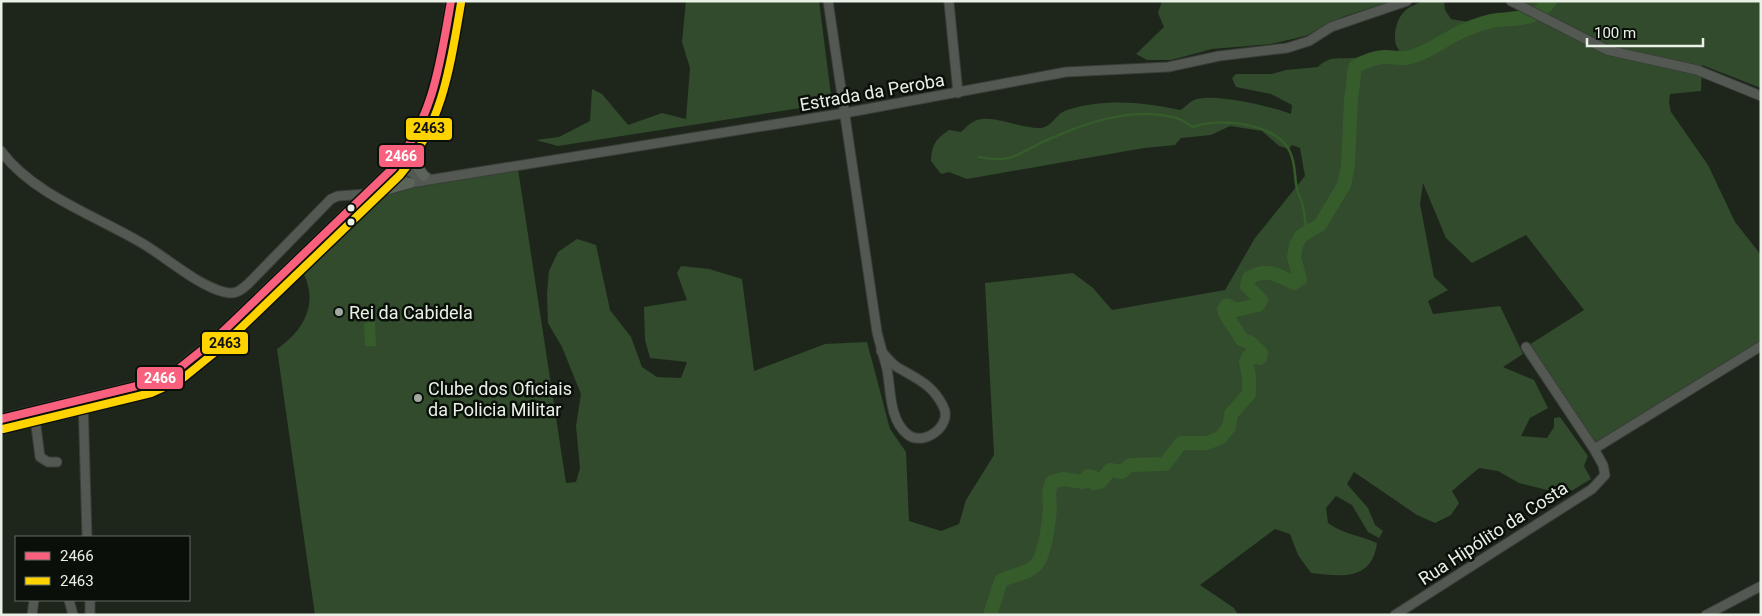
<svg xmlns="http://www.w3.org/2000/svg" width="1762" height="616" font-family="Roboto,sans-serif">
<rect width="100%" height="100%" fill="#1e261c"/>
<!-- green -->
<path fill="#314b2c" d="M686,1H819L832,103L558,146L536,140L559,137L590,121L592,89L602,94L628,125L662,113L686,119L690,68L682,42Z
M1162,1H1392L1345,16L1305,36L1271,44L1212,49L1171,60H1147L1136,54L1164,27L1158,13Z
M1422,1H1444L1445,10L1451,19C1458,20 1467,22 1475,22C1498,21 1512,0 1534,19L1547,13L1521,1H1761V88L1702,65L1701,91L1670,94L1669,102L1671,112L1708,165L1735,222L1761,255V342L1594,445L1529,345L1584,310L1526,235L1472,263L1446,238L1423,183L1420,204L1434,277L1448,290L1428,301L1433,314L1500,306L1523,354L1503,367L1534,380L1548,408L1530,418L1521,436L1547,438L1554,427V418L1560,417L1588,456L1584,466L1591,479L1573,490L1559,493L1519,483L1498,471L1479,468L1452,491L1459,503L1451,515L1435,523L1417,515L1354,472L1347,484L1368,508L1375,525L1383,531L1379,538L1368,532L1352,505L1336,496L1326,508L1328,523C1345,535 1359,535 1377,543C1372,582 1340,576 1311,573L1298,555L1290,534L1275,529L1200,585L1234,608L1238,615H315L277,349C305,330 320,301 301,269L384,196C427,181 473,176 518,169L566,483L576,482L580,468L576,426L581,394L562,347L548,323L547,293L549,271L558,252L577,239L596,245L610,310L631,337L642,367L657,377L681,378L687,362L650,358L645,340L644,307L687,300L677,273L681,266L709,269L742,279L754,371L825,344L867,342L890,429L906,452L909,521L941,531L959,524L966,500L994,455L985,283L1073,273L1093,288L1112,310L1225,290L1255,238L1305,176L1300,148L1292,145L1289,149L1279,146L1262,131L1230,126L1211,135L1181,138L1175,145L1144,148L967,179L949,172L941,174L931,161C932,144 936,139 949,130L961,132C965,129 968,124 973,122C988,112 1021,129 1040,128C1052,128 1056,113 1067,110C1105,98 1143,102 1180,110C1185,108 1188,103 1192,101C1209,91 1273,107 1291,114L1292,105L1271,94L1236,87L1232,78L1236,74H1272L1286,70L1318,67C1329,56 1337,59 1351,58C1366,58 1381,54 1396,53L1399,50C1391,41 1396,19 1404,12C1408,7 1417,4 1422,1Z"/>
<!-- water -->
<path fill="#365c2c" d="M375,321L376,346H365L364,323Z"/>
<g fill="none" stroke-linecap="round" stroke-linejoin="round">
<!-- stream -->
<path stroke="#365c2c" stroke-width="2.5" d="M1536,1L1544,8
M979,157C1014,164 1018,153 1047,140C1085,123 1131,107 1172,117C1180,118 1187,123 1193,127C1219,117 1277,123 1290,152C1296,164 1294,176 1297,189C1298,194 1301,199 1302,203C1305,213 1305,224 1307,234"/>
<!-- river -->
<path stroke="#365c2c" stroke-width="14" d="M990,615L1001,581C1012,574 1027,575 1036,565C1045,556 1049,522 1050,509C1050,498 1047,494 1052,482L1063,479L1083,482L1088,476L1093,477L1094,483L1100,482L1110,470L1122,472L1130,465L1165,464L1181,443H1207L1220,438L1229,427L1231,414L1249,394V377L1246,362L1249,356L1260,358L1261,353L1251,343L1241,339C1237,328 1227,321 1224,309L1227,305L1236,310L1258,305L1261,300L1247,286L1249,278C1266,267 1278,275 1294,283L1300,279L1294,257L1296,245L1301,236L1320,225L1344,185L1348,166L1351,100L1355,67C1363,62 1378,56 1387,57C1394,57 1400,59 1406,58C1428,54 1445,38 1465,30C1474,26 1489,21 1498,20C1519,18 1537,20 1550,1"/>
<defs>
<path id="minor" d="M828,1L877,332C880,345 884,357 887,369C891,390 889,419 907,434C923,448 954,425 943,406C932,384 917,379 897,367C891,363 886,356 881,351
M1511,1L1607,50L1697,70L1761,96
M949,3L958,93
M1,151C33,195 99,217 145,245C168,259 199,286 224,292C235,295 240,291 248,284L331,199L338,196L366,194
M397,164L416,175L427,177
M393,168L400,179L410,183L845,113L1066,72L1168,67L1219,56L1287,48L1309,41L1331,27L1407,1
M83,398L87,537
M34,411L40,457L48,462H57
M1594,449L1761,346
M69,600L73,615
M90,600V615
M32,615L34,600
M1395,615L1592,489L1605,475L1603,465L1594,449L1526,347
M1706,615L1761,586"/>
<path id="major" d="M419,141L414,162L424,176
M365,202L385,190L410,183
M1,419L149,383L177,370L212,342L393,168C437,120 440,63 451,1"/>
</defs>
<!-- minor casing -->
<use href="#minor" stroke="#393f38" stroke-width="11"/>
<!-- major casing -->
<use href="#major" stroke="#393f38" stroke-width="12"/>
<!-- minor -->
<use href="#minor" stroke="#535852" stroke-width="9"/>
<!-- major -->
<use href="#major" stroke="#5a6458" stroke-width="10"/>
<defs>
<path id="bus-1" d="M1,419L149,383L177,370L212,342L393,168C434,116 440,64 451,1"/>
<path id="bus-2" d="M3,429L151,393L182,379L219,349L400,175C443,123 450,67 461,3"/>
</defs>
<!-- bus-1 casing -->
<use href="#bus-1" stroke="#0a1009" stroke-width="11"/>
<!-- bus-2 casing -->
<use href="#bus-2" stroke="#0a1009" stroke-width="11"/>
<!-- bus-1 -->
<use href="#bus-1" stroke="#f8607d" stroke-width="8"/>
<!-- bus-2 -->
<use href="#bus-2" stroke="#ffd300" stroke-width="8"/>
</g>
<!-- markers -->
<g fill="#e9f1e7" stroke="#0a1009" stroke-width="2">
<circle cx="351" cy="208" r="4.5"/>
<circle cx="351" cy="222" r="4.5"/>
</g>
<g fill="#a2aaa0" stroke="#0a1009" stroke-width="2">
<circle cx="339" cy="312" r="5"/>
<circle cx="418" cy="398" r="5"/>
</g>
<g text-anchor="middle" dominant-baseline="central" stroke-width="5" stroke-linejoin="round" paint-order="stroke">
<!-- street labels -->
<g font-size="18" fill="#e9f1e7" stroke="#0a1009">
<text transform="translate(872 92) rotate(-10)">Estrada da Peroba</text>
<text transform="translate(1493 533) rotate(-33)">Rua Hipólito da Costa</text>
</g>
<!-- poi labels -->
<g font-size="18" fill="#e9f1e7" stroke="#0a1009" text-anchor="start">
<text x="349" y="312">Rei da Cabidela</text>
<text x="428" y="388">Clube dos Oficiais<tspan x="428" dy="21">da Policia Militar</tspan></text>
</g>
</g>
<g stroke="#0a1009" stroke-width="2">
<rect x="405" y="117" width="48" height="24" rx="5" fill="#ffd300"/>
<rect x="378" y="144" width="47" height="24" rx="5" fill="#f8607d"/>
<rect x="201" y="331" width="48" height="24" rx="5" fill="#ffd300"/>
<rect x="136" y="366" width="48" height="24" rx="5" fill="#f8607d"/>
</g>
<g font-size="14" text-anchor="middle" font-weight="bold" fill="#fff">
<text x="401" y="161">2466</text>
<text x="160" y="383">2466</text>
</g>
<g font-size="14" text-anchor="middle" font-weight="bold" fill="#111">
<text x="429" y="133">2463</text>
<text x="225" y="348">2463</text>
</g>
<!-- border -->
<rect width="1762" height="616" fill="none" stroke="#e9f1e7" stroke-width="5"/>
<!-- legend -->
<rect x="15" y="536" width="175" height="65" fill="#0a1009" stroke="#636a62"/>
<rect x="25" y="552" width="25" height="8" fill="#f8607d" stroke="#636a62"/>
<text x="60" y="561" font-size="15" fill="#e9f1e7">2466</text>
<rect x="25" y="577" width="25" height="8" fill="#ffd300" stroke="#636a62"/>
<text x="60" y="586" font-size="15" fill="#e9f1e7">2463</text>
<!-- scale -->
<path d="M1587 38v8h116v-8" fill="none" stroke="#e9f1e7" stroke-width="2.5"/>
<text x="1594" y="38" font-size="15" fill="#e9f1e7" stroke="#0a1009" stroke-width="4" paint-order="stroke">100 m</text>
</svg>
